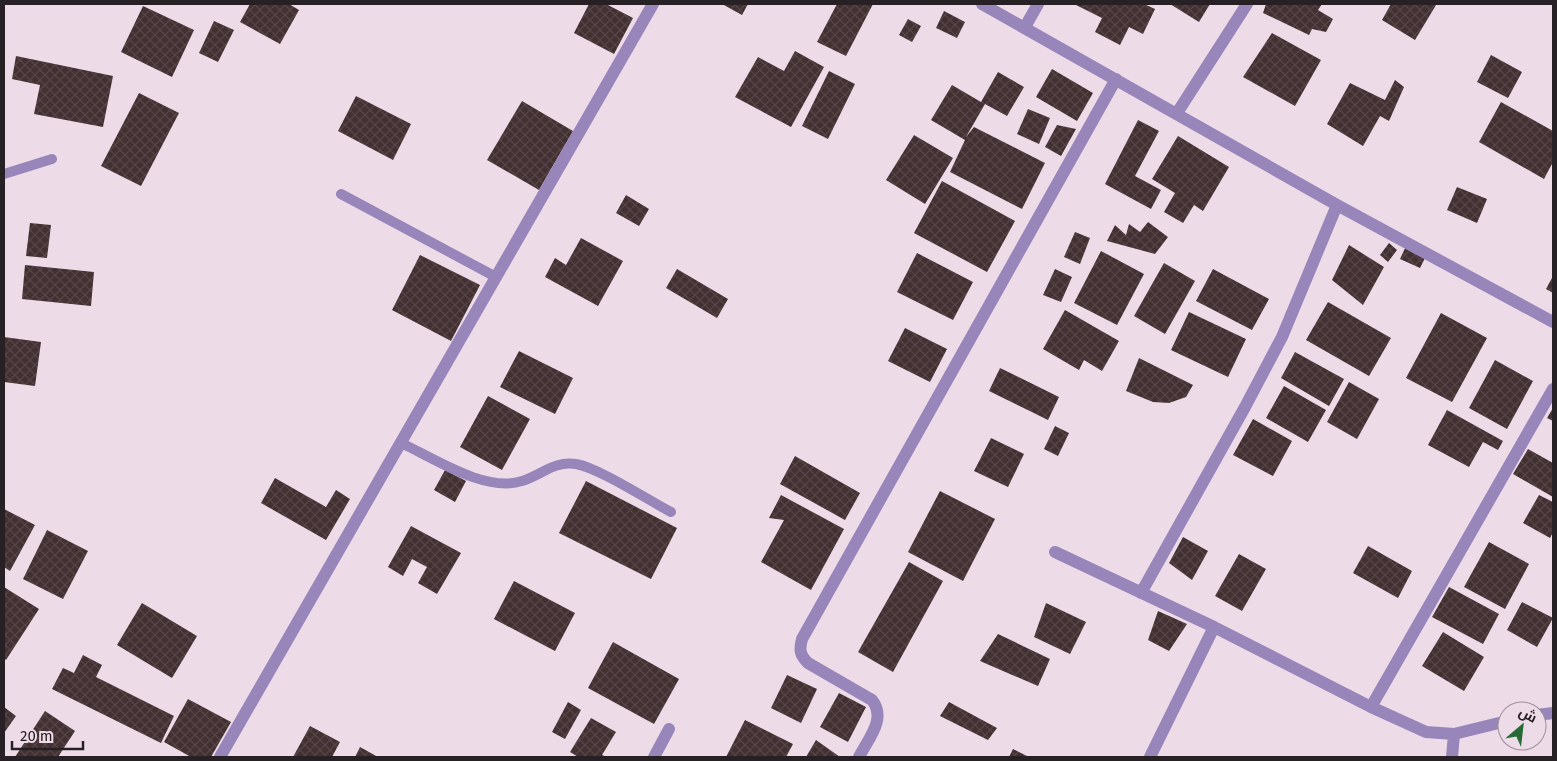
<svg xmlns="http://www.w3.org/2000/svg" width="1557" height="761" font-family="'Fira Sans',Cairo,sans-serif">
<defs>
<pattern id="building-cross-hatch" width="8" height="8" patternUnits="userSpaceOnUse" patternTransform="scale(1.25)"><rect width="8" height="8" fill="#433032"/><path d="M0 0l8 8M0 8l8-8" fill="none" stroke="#554547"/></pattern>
</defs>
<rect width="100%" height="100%" fill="#eedbe8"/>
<!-- building -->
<path fill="url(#building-cross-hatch)" d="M250,4H289L299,10L280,44L240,22Z
M589,4H606L633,18L614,54L574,33Z
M722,4H748L742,15Z
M837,4H873L846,56L817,42Z
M1074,4H1144L1155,9L1143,34L1129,27L1120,45L1095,32L1102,18Z
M1170,4H1210L1199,22Z
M1266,4H1322L1318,10L1333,19L1326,32L1312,29L1309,35L1263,13Z
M1391,4H1433L1436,5L1415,40L1382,20Z
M143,6L194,30L172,77L121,52Z
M944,11L965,22L957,38L936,28Z
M908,19L921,26L912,42L899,35Z
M214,21L234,30L218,62L199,53Z
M1272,33L1321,60L1295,106L1243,77Z
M795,51L824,67L791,127L735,97L758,57L784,71Z
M1491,55L1522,72L1508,98L1477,82Z
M16,56L113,76L103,127L34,114L40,85L12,79Z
M1052,69L1093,93L1077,121L1036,97Z
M829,71L855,84L828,139L802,126Z
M998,72L1024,87L1007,116L985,104L966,137L974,127L1045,163L1022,209L950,172L965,140L931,120L952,85L981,102Z
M1395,80L1404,87L1389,121L1380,116L1363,146L1327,124L1350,83L1385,100Z
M139,93L179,113L141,186L101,166Z
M356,96L411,124L393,160L338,131Z
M522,101L573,131L539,190L487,160Z
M1501,102L1553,131V162L1544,179L1479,142Z
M1028,109L1050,118L1039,144L1017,134Z
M1138,120L1159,131L1135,176L1161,190L1151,209L1105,184Z
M1057,125L1076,129L1061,156L1045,147Z
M914,135L953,158L925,204L886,180Z
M1178,136L1229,167L1203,211L1194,205L1183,223L1164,212L1175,193L1152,179Z
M942,181L1015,221L987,272L914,233Z
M1457,187L1487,199L1477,223L1447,210Z
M626,195L649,209L639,226L616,213Z
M1148,222L1168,237L1155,254L1107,241L1115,225L1126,235L1129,224L1140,232Z
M30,223L51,225L47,258L26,256Z
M1075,232L1090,238L1080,264L1064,257Z
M581,238L623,261L598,306L545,277L555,258L566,265Z
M1389,243L1397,250L1388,262L1380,255Z
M1407,244L1427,254L1420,268L1400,259Z
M1349,245L1384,267L1363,305L1332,280Z
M1101,251L1144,274L1117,325L1074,303Z
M917,253L973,282L953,320L897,292Z
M420,255L480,285L451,341L392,310Z
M1164,263L1195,281L1165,334L1134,316Z
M25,265L94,272L91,306L22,299Z
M677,269L728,299L717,318L666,288Z
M1055,269L1072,277L1061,302L1043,295Z
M1213,269L1269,299L1252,330L1196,301Z
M1553,276V293L1546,289Z
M1328,302L1391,338L1369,376L1306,340Z
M1065,310L1119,341L1102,371L1084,360L1079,370L1043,349Z
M1189,312L1246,339L1228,377L1171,350Z
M1441,313L1487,338L1452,402L1406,378Z
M905,328L947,349L930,382L888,361Z
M4,337L41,342L35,386L4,382Z
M519,351L573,378L555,414L500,387Z
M1295,352L1344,379L1329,406L1281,378Z
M1139,358L1193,385L1186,397L1169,403L1153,402L1126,391Z
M1495,360L1533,381L1507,429L1469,408Z
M1000,368L1059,397L1048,420L989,391Z
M1349,382L1379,399L1357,439L1327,422Z
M1284,386L1326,410L1308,442L1266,418Z
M488,396L530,419L502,470L460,447Z
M1553,408V421L1547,418Z
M1447,410L1503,441L1498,450L1483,442L1469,467L1428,445Z
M1253,419L1292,441L1273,476L1233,455Z
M1055,426L1069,433L1058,456L1044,449Z
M991,438L1024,454L1008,487L974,471Z
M1528,449L1553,463V497L1513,474Z
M795,456L860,493L845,520L780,484Z
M445,470L466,481L455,502L434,490Z
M275,478L326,507L336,490L350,499L326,540L261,503Z
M586,481L677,528L651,579L559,533Z
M940,491L995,519L963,581L908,552Z
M781,495L844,529L811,590L761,562L784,520L769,518Z
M1539,495L1553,502V532L1550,538L1523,523Z
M4,509L35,525L10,571L4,567Z
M411,526L461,553L437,594L418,583L427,567L412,559L403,576L388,567Z
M47,530L88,551L63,599L23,579Z
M1183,537L1208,551L1192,580L1169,563Z
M1489,542L1529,564L1505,609L1464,587Z
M1368,546L1412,571L1398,598L1353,573Z
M1239,554L1266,569L1242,611L1215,596Z
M909,562L943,581L893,672L858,652Z
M514,581L575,613L555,651L494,619Z
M4,587L39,609L6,660L4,658Z
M1449,587L1499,614L1483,644L1432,617Z
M1522,602L1553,618L1537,647L1507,630Z
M142,603L197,636L172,678L117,645Z
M1046,603L1086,622L1070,654L1034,637Z
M1158,611L1187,624L1169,651L1148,640Z
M1443,632L1484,657L1464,691L1422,666Z
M998,634L1050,659L1038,686L980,661Z
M613,642L679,679L654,724L588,688Z
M83,655L102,665L96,677L174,716L161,743L52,689L63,668L74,673Z
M787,675L817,689L801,723L771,708Z
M839,693L866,707L848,742L820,727Z
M188,699L231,722L211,757H191L164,742Z
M568,702L581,710L565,739L552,732Z
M949,702L997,728L988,740L940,716Z
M4,707L16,716L4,733Z
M45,711L75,731L58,757H15Z
M591,718L616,732L602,755L607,757H578L570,752Z
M745,720L793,744L786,757H726Z
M310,726L340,742L332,757H293Z
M816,740L840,757H806Z
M360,747L378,757H355Z
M1013,749L1029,757H1009Z"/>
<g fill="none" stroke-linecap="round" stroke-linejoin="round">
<!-- lane -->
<path stroke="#9885ba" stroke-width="10" d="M4,174L52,159
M341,194L496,277
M401,443C434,458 485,493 522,481C542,475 553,461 576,464C599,468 648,500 671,512"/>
<!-- street -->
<path stroke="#9885ba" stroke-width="12" d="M982,4L1337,205L1553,322
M1025,27L1038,4
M1177,113L1247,4
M1055,552L1214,627L1371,707L1426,732L1454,734L1507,721
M1141,593L1245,407L1282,337L1337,205
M1371,707L1553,389
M1537,715L1553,713
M220,757L653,4
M654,757L669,729
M859,757C868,739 887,719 872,700L808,663C800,655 799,650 802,639L1116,79
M1150,757L1214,627
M1452,757L1454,734"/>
</g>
<!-- border -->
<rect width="1557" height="761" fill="none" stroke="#272025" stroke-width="10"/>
<!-- north arrow -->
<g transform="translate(1522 726) rotate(28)"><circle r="24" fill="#eedbe8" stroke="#9e909a"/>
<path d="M0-4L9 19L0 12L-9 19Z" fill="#266b36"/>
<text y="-8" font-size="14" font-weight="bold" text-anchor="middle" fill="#272025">ش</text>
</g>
<!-- scale -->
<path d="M12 741v8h71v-8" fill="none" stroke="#272025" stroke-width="2.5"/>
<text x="20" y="741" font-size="15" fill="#272025" stroke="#eedbe8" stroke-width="4" paint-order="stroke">20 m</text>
</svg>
